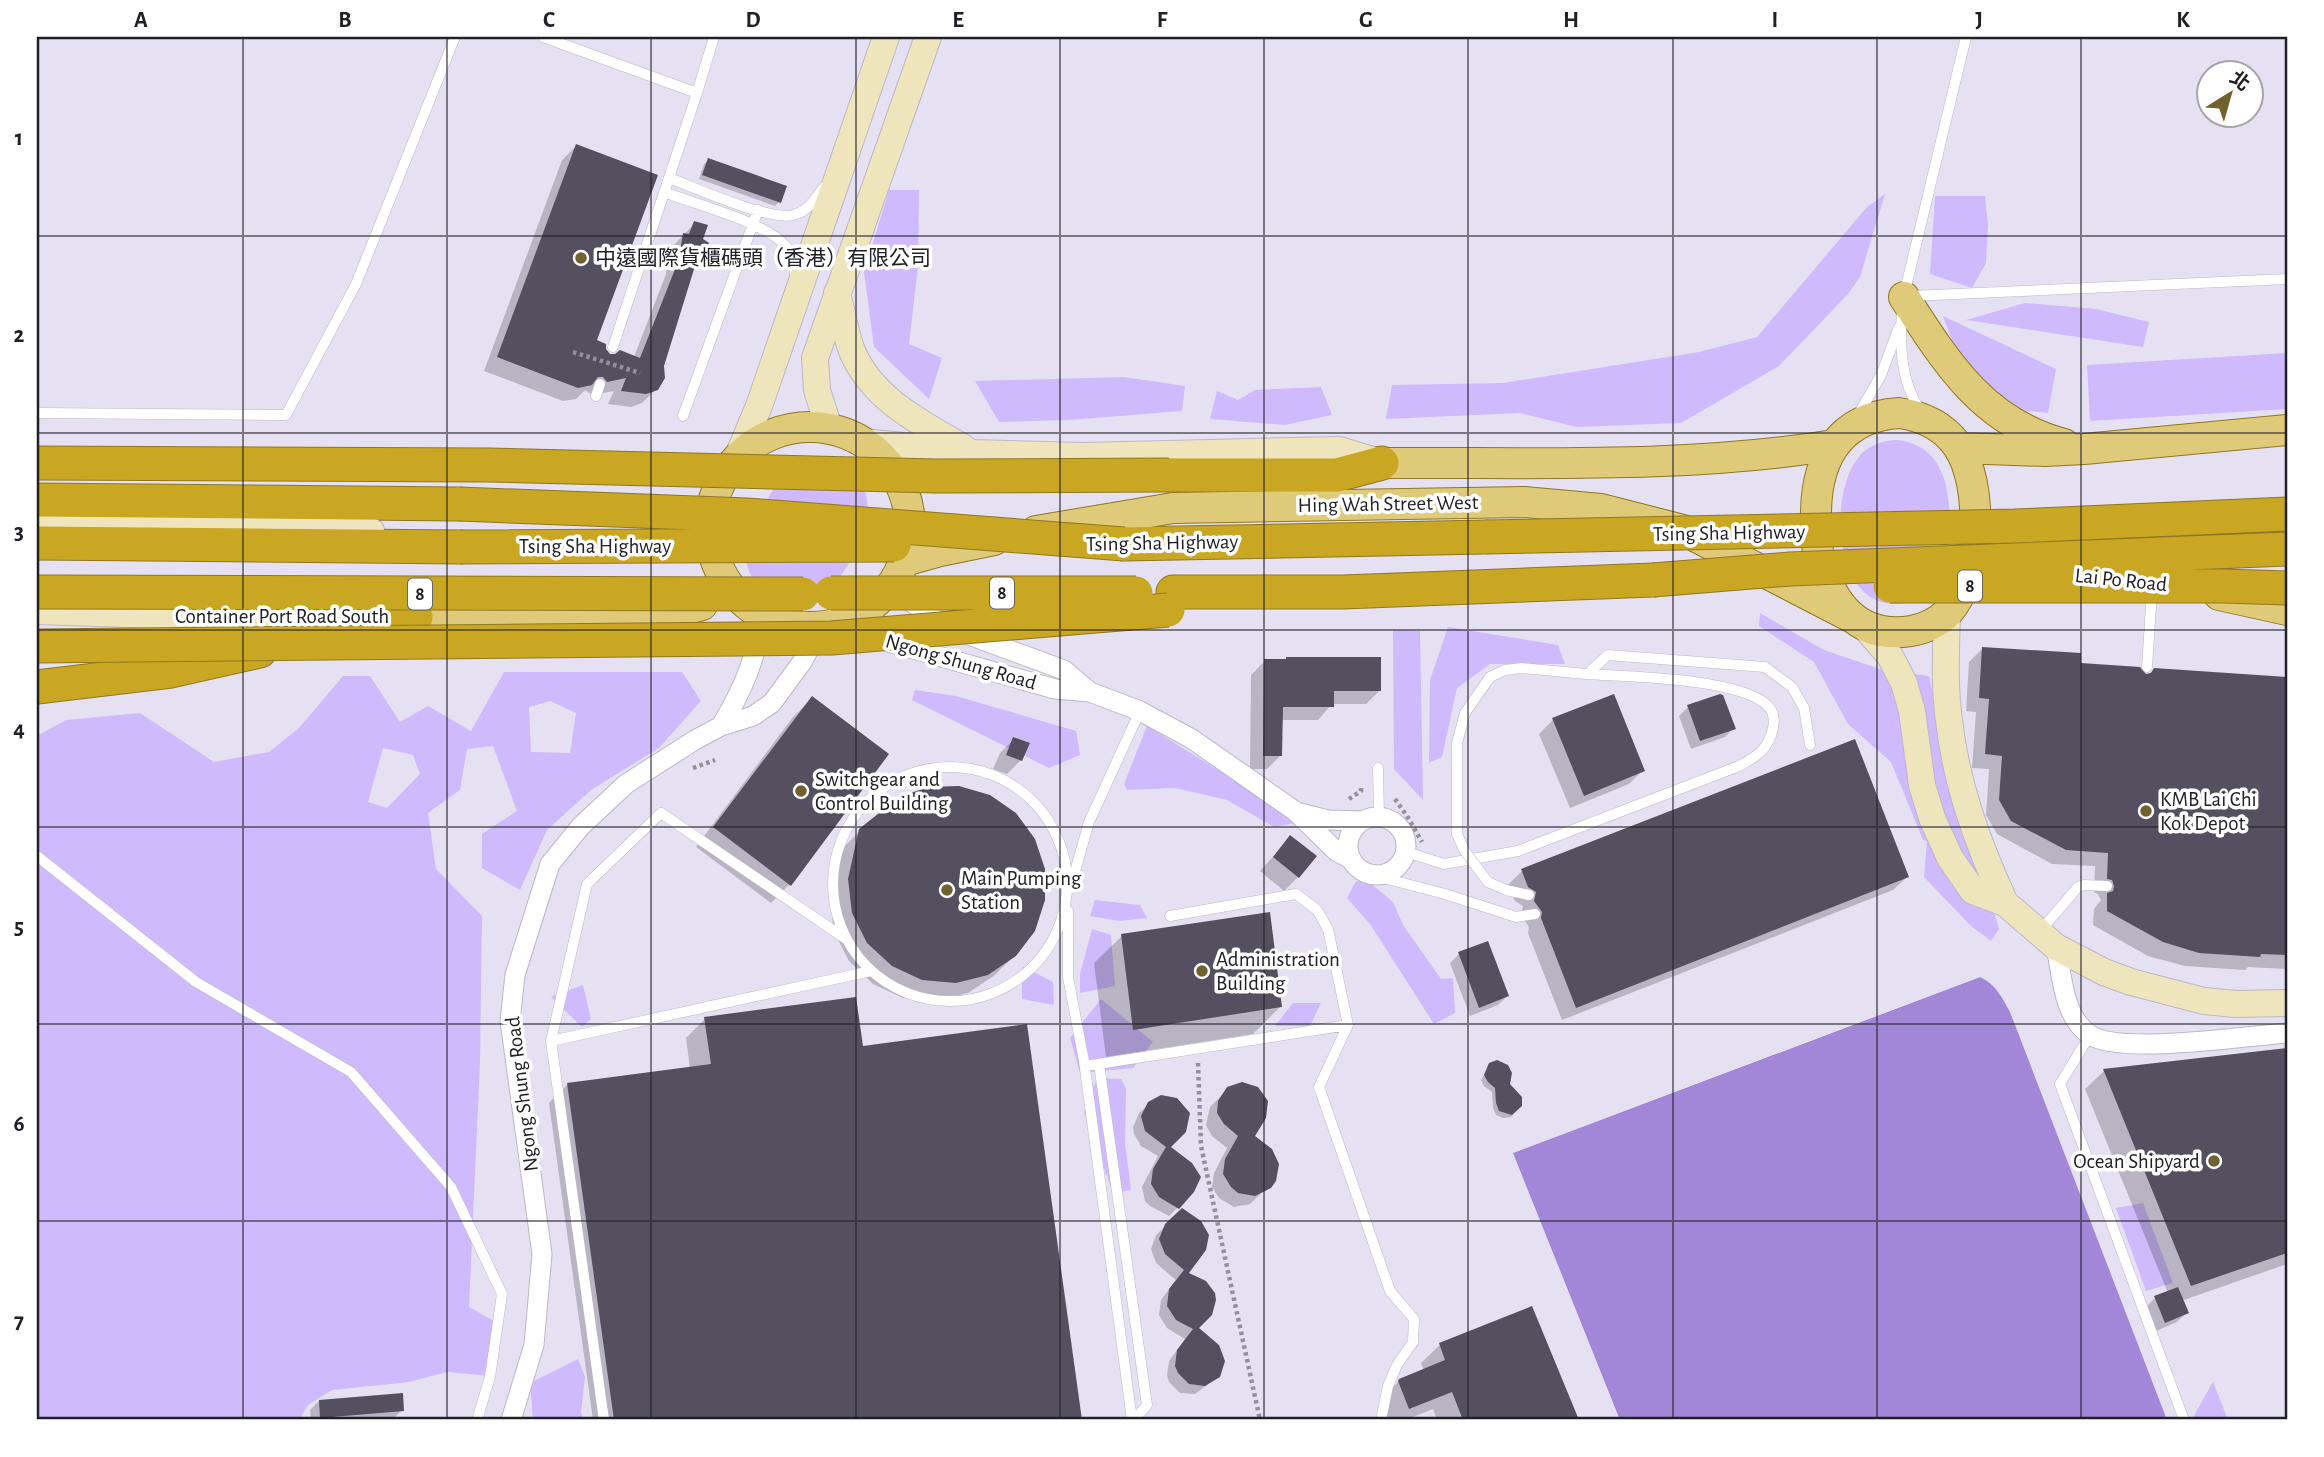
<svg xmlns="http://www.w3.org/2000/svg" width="2324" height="1457" font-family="'Alegreya Sans','Noto Sans TC',sans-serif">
<rect width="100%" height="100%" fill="#e6e1f2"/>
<!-- green -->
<path fill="#cebafc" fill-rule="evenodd" d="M889,190H919L918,266L909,344L942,358L929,399L874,347L864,272Z
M1885,194L1860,277L1848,294L1779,366L1681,423L1577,427L1520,413L1386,419L1392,385L1503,383L1699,352L1757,337L1867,207Z
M1935,196H1985L1988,225L1986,263L1972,288L1930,274Z
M2025,303L2096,309L2149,322L2143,347L1966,320Z
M1943,316L2056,369L2048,413L2012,409L2001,404L1956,352Z
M2287,353V409L2090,421L2087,365Z
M1124,377L1185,386L1182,411L1069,420L999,422L975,381Z
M1321,387L1332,415L1285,425L1210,419L1217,391L1238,400L1255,390Z
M1895,440C1942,443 1951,487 1949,527C1949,537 1949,549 1945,559C1942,568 1932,576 1926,584C1918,595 1913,604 1898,604C1833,607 1828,496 1858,458C1867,446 1880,441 1895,440Z
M776,485L863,487C878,521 854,559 833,586H757C753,579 749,573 747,565C743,545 765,502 776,485Z
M1760,613L1824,650L1880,669L1929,676L1941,727L1999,929L1991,941L1971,926L1924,877L1927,841L1923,840L1891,762L1848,724L1814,662L1759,626Z
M1448,627L1558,645L1565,664H1490L1457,688L1442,757L1429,763L1430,680Z
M1393,630L1420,631L1423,800L1394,769Z
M504,672H682L701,701L659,748L591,790L547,830L520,890L482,868V834L517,811L493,746L467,749L460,790L428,813L436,869L482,916L480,1062L469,1307L503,1326L490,1376L447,1372L409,1382L332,1390L308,1405L299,1420H37V736L66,720L140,713L214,762L269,752L299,728L343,676H370L400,722L428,706L471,731ZM550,701L576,713L570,753L531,752L529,707ZM383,748L413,755L420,774L387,808L368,802Z
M915,690L956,696L1076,731L1080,755L1049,768L912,700Z
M1147,726L1270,802L1295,823L1274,827L1227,800L1175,788L1127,790L1124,784Z
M1356,881L1370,883L1393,902L1403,925L1441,979L1453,978L1455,1013L1434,1024L1370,924L1347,898Z
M1095,900L1140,905L1147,918L1119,921L1090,916Z
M1092,929L1111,935L1115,986L1080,993V974Z
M1022,966L1053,982L1054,1005L1022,999Z
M583,985L591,1019L582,1027L551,997Z
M1101,999L1153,1042L1133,1068L1080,1073L1070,1038Z
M1293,1003H1321L1310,1026H1275Z
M1097,1078L1121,1079L1126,1088L1125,1143L1131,1190L1113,1193L1084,1112Z
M2143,1203L2173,1283L2146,1291L2116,1208Z
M578,1359L585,1377L581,1412L583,1420H533L530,1383Z
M2213,1382L2228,1420H2193L2192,1419Z"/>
<!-- water -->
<path fill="#a287d9" d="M1980,977C1996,984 2002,998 2010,1012L2167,1420H1620L1513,1153Z"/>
<!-- pier -->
<path fill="#e6e1f2" d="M1978,974L1980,977L1513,1153L1512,1149Z"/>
<!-- shadow -->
<path fill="#0003" d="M576,146L594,341L609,355L634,357L666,274L670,249L695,223L657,388L642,403L631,407L608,404L614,391L592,395L585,390L576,399L563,401L484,371L562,160Z
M709,160L779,202L775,206L699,179L704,164Z
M1983,648L2145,676L2155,670L2287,679V969L2248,967L2245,970L2185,966L2148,956L2093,925L2094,909L2101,900L2098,894L2094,892L2095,866L2052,864L1997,834L1986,815L1989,769L1972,768L1976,712L1966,711L1969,662Z
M1265,661L1380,690L1366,704H1332L1318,720H1281V755L1267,769H1250L1251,675Z
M812,698L790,884L771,903L696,847L793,717Z
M1688,707L1734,728L1725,737L1691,749L1679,716Z
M1553,720L1643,770L1629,784L1570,808L1539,734Z
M1014,739L1021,760L1007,774L993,769L1000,753Z
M860,831L1015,955L995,975L968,993L936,1001L903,998L873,984L849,961L834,932L830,899L841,850Z
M1291,837L1298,877L1284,891L1260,871Z
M1522,871L1907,877L1893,890L1562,1020L1528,933L1529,927L1521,915L1523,906L1515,901L1508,885Z
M1122,936L1280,1007L1253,1034L1106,1057L1094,963Z
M1487,943L1507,996L1498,1005L1470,1016L1450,963L1459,954Z
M705,1019L862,1048L1025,1026L1081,1420H593L549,1103L567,1085L690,1068L686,1038Z
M2287,1050V1264L2181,1301L2186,1313L2177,1322L2156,1331L2146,1307L2155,1298L2168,1293L2085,1089L2104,1071Z
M1490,1065L1508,1085L1515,1112L1511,1117L1503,1118L1496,1115L1493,1108L1492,1092L1484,1086L1481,1080Z
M1228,1089L1275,1180L1250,1204L1234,1207L1219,1198L1212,1187L1214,1173L1227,1148L1212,1136L1206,1125L1210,1107Z
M1149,1104L1168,1147L1178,1207L1169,1216L1150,1206L1145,1201L1142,1187L1158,1156L1141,1146L1134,1134L1133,1127L1139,1113Z
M1182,1210L1186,1273L1196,1328L1219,1376L1195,1394L1180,1393L1169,1382L1167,1375L1169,1361L1185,1339L1167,1328L1159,1315L1161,1300L1176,1280L1156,1263L1151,1249L1156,1235Z
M1532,1308L1577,1420H1437L1433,1409L1405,1420H1388L1381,1399L1400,1380L1424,1371L1421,1363L1440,1345Z
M319,1401L402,1410L393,1419L311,1420L310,1410Z"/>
<!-- building -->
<path fill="#54505f" d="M576,144L658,175L597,340L606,344V349L610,354H615L620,350L640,358L679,259L683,233L689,234L694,221L708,225L703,239L709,243L695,266L664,366L665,378L658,390L646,394L621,391L626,378L607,382L603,377H598L592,385L578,388L497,357Z
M708,158L787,186L781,203L702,175Z
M1982,647L2081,653V663L2140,667L2146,674L2151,673L2154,668L2287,677V955L2261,954L2260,957L2199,953L2163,942L2107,911V893L2113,891L2114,886L2112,880L2107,879L2108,853L2066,850L2011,821L1999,800L2002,756L1985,754L1989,699L1979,698Z
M1286,657H1381V691H1334V707H1283L1282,756H1263L1264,659H1286Z
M1614,694L1645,771L1584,796L1552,718Z
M1720,694L1723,695L1736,729L1700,741L1687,705Z
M812,696L889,754L791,886L713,827Z
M1013,737L1030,743L1022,761L1006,755Z
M1855,739L1909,877L1576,1008L1541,918L1542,912L1534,901L1536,892L1528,887L1521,869Z
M959,786L990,795L1016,813L1035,839L1045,869V900L1035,931L1016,956L988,975L956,983L922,980L892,966L867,943L852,913L848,879L859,829L898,798L927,787Z
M1290,835L1317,856L1299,878L1273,857Z
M1270,912L1282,1007L1133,1030L1121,934Z
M1488,941L1509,996L1479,1008L1458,952Z
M856,997L863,1046L1027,1024L1082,1420H614L567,1083L711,1064L704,1017Z
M2287,1048V1253L2191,1286L2103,1069Z
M1497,1060L1508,1065L1512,1073L1510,1084L1522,1097V1106L1512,1115L1499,1111L1496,1103L1495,1088L1488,1082L1484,1075L1489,1063Z
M1242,1082L1258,1087L1268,1101L1266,1118L1255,1136L1272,1149L1279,1164L1276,1181L1271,1188L1255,1196L1238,1193L1231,1187L1223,1174L1225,1159L1238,1136L1224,1124L1217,1113L1218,1101L1227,1087Z
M1161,1095L1177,1098L1190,1113L1186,1132L1171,1147L1192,1163L1201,1177L1194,1192L1179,1209L1159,1197L1151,1184L1153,1169L1166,1147L1145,1131L1141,1116L1148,1102Z
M1182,1208L1201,1221L1209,1235L1206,1250L1189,1273L1206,1281L1215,1293L1216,1300L1212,1315L1199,1328L1219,1345L1225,1361L1220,1377L1205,1386L1189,1384L1178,1373L1175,1366L1177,1350L1193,1329L1176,1320L1167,1306L1169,1289L1184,1270L1165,1254L1159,1239L1165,1224Z
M2178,1287L2189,1313L2165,1323L2154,1296Z
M1532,1306L1579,1420H1463L1452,1392L1409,1409L1398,1381L1399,1379L1445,1360L1439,1343Z
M403,1393L404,1411L320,1418L319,1400Z"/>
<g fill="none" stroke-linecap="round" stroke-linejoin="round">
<defs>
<path id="lane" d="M543,37L697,93L613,347
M697,93L714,37
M669,178C695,188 769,221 793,215C808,212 816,198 824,187
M664,192C694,204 765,222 785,245C792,253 794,266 796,276
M1904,295L1966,37
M1911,296L2287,279
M1902,310C1900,344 1900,381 1920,410
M596,396L600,384
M37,413L286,415L356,284L455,37
M1858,415L1881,375L1899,327
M683,416L758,210
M2147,667L2152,591
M1587,674L1608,655L1765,667L1792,687L1804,708L1810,745
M833 884a117 117 0 1 1 234 0a117 117 0 1 1-234 0Z
M1378,768L1379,817
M1406,852L1444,864L1518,851L1739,766C1756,757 1769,749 1773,728C1775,719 1773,710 1766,704C1735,678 1630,677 1587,674
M37,856L196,982L351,1072L451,1187L502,1294L490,1377L477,1420
M1372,875L1445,894L1516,917L1535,914
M1070,889L1089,822L1140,711
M1068,911V977L1084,1061L1132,1420
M1170,916L1296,894L1317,910L1328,929L1348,1025L1319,1087L1390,1291L1414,1319L1413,1342L1397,1365L1388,1386L1381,1420
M2041,930L2078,887L2084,885L2107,886
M2090,1035L2060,1084L2184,1420
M551,1041L871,971
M1099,1064L1147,1405L1134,1420
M1085,1066L1348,1025
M604,1420L551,1041L587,884L661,813L846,939"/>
<path id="street" d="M900,594L947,627L1064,670L1090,692
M885,641L1055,689L1090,692L1140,711L1192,739L1295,811L1336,851L1351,859
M721,726C744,688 755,660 763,616
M1296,812L1328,820L1362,821
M1348 846a29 29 0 1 1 58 0a29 29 0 1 1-58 0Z
M2056,947C2062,975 2063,1017 2090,1035C2120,1055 2247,1036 2287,1033
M511,1420L534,1345L542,1254L510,1021L515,975L550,864L581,826L626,784L695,740L721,726L753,716L772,703L802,662L817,634"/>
<path id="secondary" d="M837,293C842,311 845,333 852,351C872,399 921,423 964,448
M829,428L817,390L815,358L928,37
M863,442L974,453L1084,456L1339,450L1382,463
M736,461L759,406L886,37
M37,519H104L371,531
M37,611L249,618L372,617
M1947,613C1946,649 1944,684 1949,720C1956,784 1978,844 2005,903
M1864,626L1890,656L1904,683L1912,711L1922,785L1932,818L1950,858L1973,891L2005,903L2056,947L2104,972L2131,982L2204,1001L2236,1004L2287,1003"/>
<path id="primary" d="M1904,297C1946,362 1983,423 2064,444
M1899,413C1922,416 1943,426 1957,445C1985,485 1980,576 1948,612C1939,622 1924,629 1911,631C1856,640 1829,601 1818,552C1816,540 1817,527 1816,515C1816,459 1839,417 1899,413Z
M710 527a100 100 0 1 1 200 0a100 100 0 1 1-200 0Z
M1959,448L2045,451L2084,449L2287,430
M1382,463C1532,462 1685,469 1834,445
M1036,531L1173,508L1524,502L1601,509L1683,530L1853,618
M904,561L940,551L994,540
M2219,595L2287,610
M416,617L684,610L702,605"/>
<path id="highway" d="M1169,475H1337L1382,463
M37,500L459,504
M37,543L460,547
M1124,544L1486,537
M1173,592H1343L1653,580
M330,636L416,617
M37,687L171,671L260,651"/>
</defs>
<!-- lane casing -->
<use href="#lane" stroke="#bbb7c8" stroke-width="11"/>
<!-- street casing -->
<use href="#street" stroke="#bbb7c8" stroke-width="21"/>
<!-- secondary casing -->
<use href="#secondary" stroke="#bbb7c8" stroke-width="28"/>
<!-- primary casing -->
<use href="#primary" stroke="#8f7823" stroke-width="32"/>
<!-- highway casing -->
<use href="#highway" stroke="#8f7823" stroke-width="35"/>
<!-- path -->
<path stroke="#93909c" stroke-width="4.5" stroke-dasharray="3.5 3.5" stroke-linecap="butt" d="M693,768L715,760
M1349,799L1361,791V786
M1395,799L1407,816L1422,842
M1198,1063L1201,1146L1260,1420"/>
<!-- lane -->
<use href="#lane" stroke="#fff" stroke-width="10"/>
<!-- street -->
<use href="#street" stroke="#fff" stroke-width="19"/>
<!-- secondary -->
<use href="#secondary" stroke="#efe5bd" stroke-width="26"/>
<!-- primary -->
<use href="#primary" stroke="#dfca7a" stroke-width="30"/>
<!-- highway -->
<use href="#highway" stroke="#caa722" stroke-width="33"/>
<defs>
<path id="lane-bridge" d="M1529,895L1506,890L1488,882L1464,850L1457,834V743L1465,713L1490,677L1505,670L1521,668L1587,674"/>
<path id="highway-bridge" d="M37,463L489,465L936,476L1169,475
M459,504L747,515L1124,544
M1486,537L2015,526L2287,514
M460,547L894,545
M1653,580L1790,569L2287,549
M1890,586H2224L2287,588
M37,592L803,594
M831,593H1136
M37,646L832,638L1168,610"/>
</defs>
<!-- lane-bridge casing -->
<use href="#lane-bridge" stroke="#bbb7c8" stroke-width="11" stroke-linecap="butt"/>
<!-- highway-bridge casing -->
<use href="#highway-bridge" stroke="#8f7823" stroke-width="35" stroke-linecap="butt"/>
<!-- path-bridge -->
<path stroke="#93909c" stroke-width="4.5" stroke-dasharray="3.5 3.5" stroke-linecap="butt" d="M573,352L640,373"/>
<!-- lane-bridge -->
<use href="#lane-bridge" stroke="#fff" stroke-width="10"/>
<!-- highway-bridge -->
<use href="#highway-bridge" stroke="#caa722" stroke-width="33"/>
</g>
<!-- grid -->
<path fill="none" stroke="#212026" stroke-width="2" stroke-opacity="0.55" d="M243,37V1420M447,37V1420M651,37V1420M856,37V1420M1060,37V1420M1264,37V1420M1468,37V1420M1673,37V1420M1877,37V1420M2081,37V1420M37,236H2287M37,433H2287M37,630H2287M37,827H2287M37,1024H2287M37,1221H2287"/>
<!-- markers -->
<g fill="#71612f" stroke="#fff" stroke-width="2.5">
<circle cx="581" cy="258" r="7"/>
<circle cx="801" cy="791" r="7"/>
<circle cx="2146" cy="811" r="7"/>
<circle cx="947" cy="890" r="7"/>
<circle cx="1202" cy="971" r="7"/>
<circle cx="2214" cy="1161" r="7"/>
</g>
<g text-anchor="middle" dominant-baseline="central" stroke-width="7" stroke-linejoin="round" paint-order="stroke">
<!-- shield labels -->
<g fill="#fff" stroke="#646367" stroke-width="2">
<rect x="1958" y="570.5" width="24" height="31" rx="5"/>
<rect x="990" y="577.5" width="24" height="31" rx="5"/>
<rect x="408" y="578.5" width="24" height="31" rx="5"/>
</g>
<g font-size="19" font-weight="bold" fill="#212026">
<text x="1970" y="586">8</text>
<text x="1002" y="593">8</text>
<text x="420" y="594">8</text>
</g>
<!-- poi labels -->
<g font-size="21" fill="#212026" stroke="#fff" text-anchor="start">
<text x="595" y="258">中遠國際貨櫃碼頭（香港）有限公司</text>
<text x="815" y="779">Switchgear and<tspan x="815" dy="24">Control Building</tspan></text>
<text x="2160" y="799">KMB Lai Chi<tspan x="2160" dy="24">Kok Depot</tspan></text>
<text x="961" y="878">Main Pumping<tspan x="961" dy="24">Station</tspan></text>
<text x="1216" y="959">Administration<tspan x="1216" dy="24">Building</tspan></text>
<text x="2200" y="1161" text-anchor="end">Ocean Shipyard</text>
</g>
<!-- street labels -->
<g font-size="21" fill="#212026" stroke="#fff">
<text transform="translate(1388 504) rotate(-1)">Hing Wah Street West</text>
<text transform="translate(1729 533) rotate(-1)">Tsing Sha Highway</text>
<text transform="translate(1162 543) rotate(-1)">Tsing Sha Highway</text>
<text x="595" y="546">Tsing Sha Highway</text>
<text transform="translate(2121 580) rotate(6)">Lai Po Road</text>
<text x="282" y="616">Container Port Road South</text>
<text transform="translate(961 662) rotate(16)">Ngong Shung Road</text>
<text transform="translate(522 1094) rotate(-97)">Ngong Shung Road</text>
</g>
</g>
<!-- border -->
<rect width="2324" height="1457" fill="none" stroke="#ffffff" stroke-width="77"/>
<!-- north arrow -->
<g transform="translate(2230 94) rotate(37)"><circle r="33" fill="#ffffff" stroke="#a6a6a8" stroke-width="2"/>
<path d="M0-5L12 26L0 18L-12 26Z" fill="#71612f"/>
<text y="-10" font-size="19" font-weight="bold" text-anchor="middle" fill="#212026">北</text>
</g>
<rect x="38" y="38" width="2248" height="1380" fill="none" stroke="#212026" stroke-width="2.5"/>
<g font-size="23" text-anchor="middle" font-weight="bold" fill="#212026">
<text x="141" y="27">A</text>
<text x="345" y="27">B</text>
<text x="549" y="27">C</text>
<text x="753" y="27">D</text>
<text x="958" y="27">E</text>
<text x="1162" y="27">F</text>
<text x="1366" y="27">G</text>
<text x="1571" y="27">H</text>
<text x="1775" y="27">I</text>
<text x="1979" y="27">J</text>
<text x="2183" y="27">K</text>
<text x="19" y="145">1</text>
<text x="19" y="342">2</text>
<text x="19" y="539">3</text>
<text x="19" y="736">4</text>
<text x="19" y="934">5</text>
<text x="19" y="1131">6</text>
<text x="19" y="1328">7</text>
</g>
</svg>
